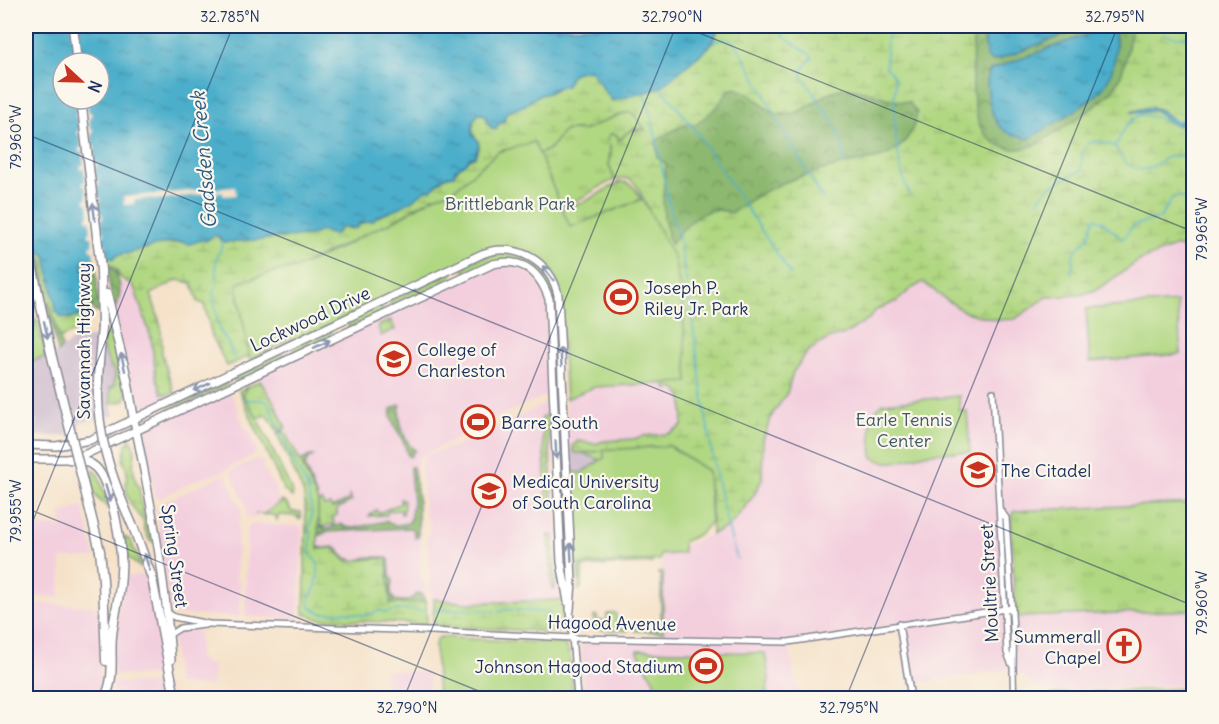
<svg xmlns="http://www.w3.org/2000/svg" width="1219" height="724" font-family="Delius,sans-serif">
<defs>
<pattern id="grass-tufts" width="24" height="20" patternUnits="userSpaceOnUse" patternTransform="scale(1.5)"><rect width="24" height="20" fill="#b0d781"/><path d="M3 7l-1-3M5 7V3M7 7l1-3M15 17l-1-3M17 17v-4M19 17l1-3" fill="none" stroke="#97b972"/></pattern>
<pattern id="forest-crowns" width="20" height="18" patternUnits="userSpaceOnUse" patternTransform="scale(1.5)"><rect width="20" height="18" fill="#8cb86f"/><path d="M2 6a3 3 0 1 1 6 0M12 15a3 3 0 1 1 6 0" fill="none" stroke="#72965e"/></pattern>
<pattern id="wetland-marsh" width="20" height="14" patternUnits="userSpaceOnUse" patternTransform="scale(1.5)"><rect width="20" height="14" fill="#b0d781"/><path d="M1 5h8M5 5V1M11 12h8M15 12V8" fill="none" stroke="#97b972"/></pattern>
<pattern id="water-ripples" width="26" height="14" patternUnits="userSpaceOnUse" patternTransform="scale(1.5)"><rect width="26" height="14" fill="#4baeca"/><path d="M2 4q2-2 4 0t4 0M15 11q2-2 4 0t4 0" fill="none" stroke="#3e8ea7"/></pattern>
</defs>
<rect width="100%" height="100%" fill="#fbf7ec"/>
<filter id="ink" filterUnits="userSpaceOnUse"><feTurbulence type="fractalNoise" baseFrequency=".0167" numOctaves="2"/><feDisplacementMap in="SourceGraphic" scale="12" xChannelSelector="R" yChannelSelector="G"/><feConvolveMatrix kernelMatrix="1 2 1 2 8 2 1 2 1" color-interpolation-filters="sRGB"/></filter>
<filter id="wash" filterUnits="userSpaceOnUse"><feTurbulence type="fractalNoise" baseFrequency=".008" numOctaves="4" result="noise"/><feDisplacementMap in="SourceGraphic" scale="24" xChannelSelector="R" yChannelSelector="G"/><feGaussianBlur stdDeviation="1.35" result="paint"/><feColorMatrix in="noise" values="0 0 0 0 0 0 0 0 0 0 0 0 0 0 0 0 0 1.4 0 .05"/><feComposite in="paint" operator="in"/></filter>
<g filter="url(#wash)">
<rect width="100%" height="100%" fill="#f5e1c8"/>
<!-- built -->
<path fill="#f3cfde" d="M1176,246L1191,252L1194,256L1193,685L1045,691L1031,684L1023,676L1012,669L908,684L899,624L789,642L798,698H583L581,644L629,639H663L662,555L730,526L762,479L763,439L772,415L787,393L793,372L808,351L828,339L847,333L870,318L876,310L897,301L911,289L924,281L934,289L1035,304L1047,297L1080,295L1096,290L1139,261Z
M503,265L516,266L527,271L538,281L546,300L550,390L546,395L483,423L482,426L419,457L416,467L421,538L420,564L421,577L425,585L426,602L390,604L346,561L318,549V502L274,402L258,377L488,269Z
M129,283L134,287L151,337L156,376L160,389L165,393L168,399L151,407L142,406L134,398L107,284Z
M688,382L693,445L569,453L566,399L594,387Z
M226,392L232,395L246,431L249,432L253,444L257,448L255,454L222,472L196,480L160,498L155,496L143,439L144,432L149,427Z
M543,405L550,408L551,415L559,560L563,600L466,603L431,599L427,536L430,531L429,519L425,517L421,466L423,460L427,455L456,446Z
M256,459L263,462V467L269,480L272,481L279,500L287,504L292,512H301V519H298V516L279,515L277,520L275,515H257L256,518H247L245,504L231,473L233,470Z
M223,475H226L241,509V519L238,521L237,551L241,548L237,554L236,582L241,579L240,617L175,614L169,608L156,509L162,503Z
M83,506L95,558H61L60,598L26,595V526L63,527L61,514Z
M251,524L299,526L302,528L298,619L245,616L247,527Z
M147,574L163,658L164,675H115L112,660L124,577Z
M29,603L92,606L98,611L101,698H26V605Z
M180,630L199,631V656L204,663L213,665L212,686L177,684L173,641L176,633Z
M386,670L428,672L430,698H385Z
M114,683L163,684L166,687L167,698H112Z"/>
<!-- industrial -->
<path fill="#cfbdce" d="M97,336L106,352L112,371L115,373L114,386L110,398L114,416L80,422L79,433L65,436H35L33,429L36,428V420L28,416L34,360L58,352L71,341Z
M604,450V458L581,473L570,471L569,453Z"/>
<!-- grass -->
<path fill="url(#grass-tufts)" stroke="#668370" stroke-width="1.5" d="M629,112L636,116L646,131L634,128L619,142L617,135L611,134L609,165L615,180C593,187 583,202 558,206L538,155L551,148L555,138L566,130C571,129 580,132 584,130C600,123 612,116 629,112Z
M620,182C631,182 638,190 641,200L573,232L558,210L584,202Z
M507,253C536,256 554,277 556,306C557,313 558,318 555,324H552C548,288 551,279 517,261L467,273L463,270C472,258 493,254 507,253Z
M448,274H452V280L395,307L389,305L392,300Z
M379,306L383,308L382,313L349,328L347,324L349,320Z
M35,319L38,320L46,356L30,362Z
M391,320L395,330H392L381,336L378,326Z
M109,325L127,395L124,401L111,403L110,388L114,386L115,373C110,368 102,345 97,336L110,335Z
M327,331H331L333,335L297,352L293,350L295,346Z
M280,353L285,355L284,359L237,381L233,380L234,377L265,362Z
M224,382L227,383L226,386L171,411L168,408Z
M247,387L243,395L254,411L293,493L292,497L284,490L239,391Z
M558,403L563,440L565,510H562Z
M548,413L552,504L547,505L542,418Z
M131,439L135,451L133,466L136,482L139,487L142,509L154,542L150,541L144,528V522C138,515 128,503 127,493C124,481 131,473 123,461L126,444Z
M653,447L656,449C638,455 622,462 603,460C595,460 588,453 580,453Z
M93,469L98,474L110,509C91,494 91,493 93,469Z
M349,496L352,501L337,509V515L333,517L334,525L330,524L323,527L321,526L318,516V502L322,501L324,506L330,505L332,508L349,500Z
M400,499L404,501L403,514H401V510L388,511L387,515L369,516L376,510L379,513L401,503Z
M282,501L287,504L292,512H301V519H298V516L279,515L277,520L275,515L255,514H264Z
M1193,503V610L1020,617L1015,614L1011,518L1015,511Z
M549,535L554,536L555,589H552Z
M124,537L130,540C133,550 141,557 141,568L127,557Z
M653,556L652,563L582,567V586L579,590L578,559Z
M659,572L663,573V632L635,631L638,625L639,629L656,630L661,627V575L658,574Z
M616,613L617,628L628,629V631L594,630V616H597L598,621H607V614Z"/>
<!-- forest -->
<path fill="url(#forest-crowns)" stroke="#547466" stroke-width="1.5" d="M973,26H984V42L997,60L1088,26H1110L990,70L987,73L1093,97C1112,79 1120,53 1114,27L1112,26H1132C1128,45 1126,70 1115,87C1106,101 1041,146 1025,148C1008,152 987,143 980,126C969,101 973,52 973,26Z
M736,88C743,91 750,93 756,99C762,104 767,110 774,113C804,122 820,89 846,88C869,88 885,102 909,102L918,113C914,129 908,142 894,151C881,161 861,160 845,164C800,176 769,184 732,213L716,209L694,220L669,248L643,199L653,143C661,138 669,131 677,128C703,118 713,113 729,90Z
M37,254L42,257L43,261L47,293L41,280Z
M108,266C122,272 122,295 116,307L112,301L107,267Z
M96,267L99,312H95C87,300 89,283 91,270Z
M49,301L62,348L58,352L47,303Z
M399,405H401C396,415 405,445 415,450L410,457L408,456C406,451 406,446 403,441C399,431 388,420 391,409Z
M310,456H313L308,459L305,466L317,498V525L326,529L342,524L345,527L354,528L386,521C392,527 404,525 410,522L413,501L410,470V467H413L418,497V537L415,538L413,530L410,528L326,532L317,537V546L323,548L336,547L344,557L353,560L348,562L319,555L314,541L298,462Z
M367,557H382L389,559L390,575L393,581C390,588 390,592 394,600C407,603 410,600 418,593L422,595L426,604L389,608L366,561L359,560Z"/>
<!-- wetland -->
<path fill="url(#wetland-marsh)" stroke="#668370" stroke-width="1.5" fill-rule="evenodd" d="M720,26H973C973,52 969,101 980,126C987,143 1008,152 1025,148C1040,146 1106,101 1115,87C1126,70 1128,45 1132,26H1193V108L1187,116L1189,119L1193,113V256L1191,252L1176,246L1139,261L1096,290L1080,295L1047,297L1015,319L996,320L965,312L945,299L923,282L911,289L897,301L876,310L870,318L847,333L828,339L808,351L793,372L787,393L772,415L763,439L762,479L754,495L730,526L712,534L710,489L653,447L576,453L573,451V445L578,441L595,444L604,441L633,439L643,436L668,434L682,426C683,414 686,398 676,389H667L665,386L643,199C638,185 632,174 615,180L609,165L611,149L607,139L611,134L617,135L619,141C627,130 632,129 645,130L636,116L629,112C612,116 600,123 584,130C581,131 571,129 566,130C556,137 556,143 550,148C538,159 518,152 503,149L498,152L449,194L419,205L390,223L296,268L276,271L238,283L237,286L249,356L227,366L212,336L204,304L198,302L192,283L177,280L151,294L161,327L162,354L174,393L166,395L165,393L162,394L156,376L151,337L134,287L121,278L115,268L105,263V259L110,257L113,259L117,255C135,253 149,245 167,244C182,242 201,243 215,235L221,238L258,240L307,236L321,231L334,235L342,227L352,229C364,221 376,218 390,212C404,206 417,195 430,188C439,184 443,175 454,174L458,167L474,156L479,147C474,136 467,124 479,114H486L487,123L492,129L505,118V113L525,105L537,96L548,93L567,84C570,73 579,68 590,70C597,71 625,90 633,95L654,90L678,73L712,43ZM736,88C743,91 750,93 756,99C762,104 767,110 774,113C804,122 820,89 846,88C868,88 885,102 909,102L917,113C914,129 908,142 894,151C881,161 861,160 845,164C800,176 769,184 732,213C727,212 722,210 717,210C699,209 680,231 671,244L664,219L663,194L666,164L657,157L656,141L677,128L692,123L693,127L717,107L729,90Z
M37,251H41L46,256L56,310L69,319L81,316L87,311V287L82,261L95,260L96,267L91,270C88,286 96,312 84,325C78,332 67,334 60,339L48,298L43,261Z
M260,381L274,402L286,428L278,432L267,415L257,418L243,395L247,387Z
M284,431L301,462L318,502V549L333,548L346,561L387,558L390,604L426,602L427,620L425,624L319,619L304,614L306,523L304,494L277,434Z
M434,599L467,603L563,600V627L558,632L438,626L433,621Z"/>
<!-- green -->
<path fill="#b0d781" stroke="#668370" stroke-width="1.5" d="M534,142L570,227L643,199L674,258L682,299L688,382L594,387L566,399L559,287C549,258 530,253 503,248L294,341L290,339L250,361L237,285L238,283L276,271L296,268L340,248L371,231L390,223L434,197L452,191L498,152Z
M1177,302L1181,354L1090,362L1086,309Z
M959,396L960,411H967L970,452C956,452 940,451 926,454C909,457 887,470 872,456C871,437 866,416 883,403Z
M670,446L708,471L711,522L701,533L683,542V553L660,555V560L574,565L570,471L581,473L604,458V450Z
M441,637L564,644C573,653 572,685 573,698H438L435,644L437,639Z
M637,650L765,653L769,678L766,698H663Z
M1193,688V698H1045L1053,694Z"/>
<!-- water -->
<path fill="url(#water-ripples)" stroke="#336e94" stroke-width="1.5" fill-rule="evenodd" d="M26,26H720L709,47L661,87L654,90L612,101L590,70C570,74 575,69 565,87H557L548,93L537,96L525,105L506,113L504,121L498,125L495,130L487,123L486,115L478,114L473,121L472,134L477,139L479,144L475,157H470L465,164L455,170L454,175L444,177L431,190L427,189C416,198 403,207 390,212C382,215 378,214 373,221L359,223L358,228L342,227L334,235L321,231C316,232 313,236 308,236C280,237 252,241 223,242L218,236L215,235L206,241L202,240L190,244C171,236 138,254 117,255L113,259L108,257L100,260L82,262L87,287V311C78,317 71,319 61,317L56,310L46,256L41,251L26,252ZM63,63H99V99H63Z
M984,26H1088L997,60H990L986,56Z
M1110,26L1114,27C1118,44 1115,70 1105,85C1094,103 1049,126 1030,138C999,135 992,122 988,94C987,85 986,78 990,70Z
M1149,107L1159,109L1178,123L1184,120L1193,108V113L1185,123L1179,126L1170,123L1155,110L1139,113L1130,112Z"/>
<!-- pier -->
<path fill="#f5e1c8" d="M73,99H89L87,100L88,112H91V116L89,117L90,129H93V133L91,134L92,146L95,147V151H93L94,163H97V167L94,168L96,180L98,181L99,184L96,185L98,197L100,198L101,201L98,202L100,214H102L103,218L100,219L102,230H104L105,234L102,235L103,244H106V248L104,249L105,262L101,263H95L93,250H91L90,246L93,245L92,236H89V232L91,231L90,220H87V216H89L88,203H85V199H87L86,186H83V182H86L84,169H81V165H84L82,152H79V148H82L80,135H78L77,131H80L78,118H76L75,114L78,113L76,101H74Z
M26,159L37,254L26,255Z
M235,187L236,195L224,196L222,192L154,200L153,198L134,200V204L124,205V197Z"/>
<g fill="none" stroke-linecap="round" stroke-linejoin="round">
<!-- stream -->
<path stroke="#4baeca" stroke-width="1.5" d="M777,26L784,37L811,55L812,58L802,69V76L834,123L842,142L844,164
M887,26L886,68C890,71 893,74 895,79C897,86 894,95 894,102C895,132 897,169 910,195
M1164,34C1175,37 1186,41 1194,30
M713,43L723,39L732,41L740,50L763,91L778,122L823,199
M660,86L693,127L791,275
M644,93C656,129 661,164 668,200C671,214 677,226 679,240C699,346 705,455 737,559
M1176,122L1185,118
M1115,145C1120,140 1121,134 1125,128C1139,107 1150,116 1168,122
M1115,146C1122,162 1134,175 1152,167C1158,164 1162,158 1169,157C1177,155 1186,157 1194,155
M1037,202C1046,185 1065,179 1082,170V153L1088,143L1097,141L1115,146
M1194,238L1191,244L1194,250
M224,240L216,261L217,283L213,293L219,329L229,345L234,359
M1071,273C1074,266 1072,260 1074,253C1077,246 1083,244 1088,238C1091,232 1091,224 1095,218L1103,222L1122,239L1135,225L1160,218L1172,198L1181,197L1194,205
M245,400H261L268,402L292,459L308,488L312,513L309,528L311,536L310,554L318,564V574L315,589L309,598L310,607L322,613L346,612L362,615L375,613L379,610L386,613C393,608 413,610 423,611
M435,611C444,609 491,609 498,612C514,606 533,614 550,612"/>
</g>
</g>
<g filter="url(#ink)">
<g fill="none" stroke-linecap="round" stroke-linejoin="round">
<defs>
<path id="minor" d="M993,392L1007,653L1012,665
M1001,511L1006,518C1008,555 1011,592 1013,629C1014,653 1012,675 1014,698
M570,610L577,698
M167,612L174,617L209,624L431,631L573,638L788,642L1012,608
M899,624L911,698
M169,635L180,628L205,625"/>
<path id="major" d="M134,420C150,499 166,579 171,660
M26,445L56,446L90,440L482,254C515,241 551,261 558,295L572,581L570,610
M26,459H69L84,455L493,264C522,257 540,272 549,299L561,562L568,602"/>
<path id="highway" d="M73,26L77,63
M81,99L101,270L102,327
M26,212L32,265L51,353
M107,294L127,379L134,420
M26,355L32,277
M69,459C79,460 87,460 95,467C112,482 123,549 121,572C121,594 114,615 112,636C110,655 115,677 106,695
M134,529L152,578L175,698
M100,551L103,580L106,661"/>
</defs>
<!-- minor casing -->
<use href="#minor" stroke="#888893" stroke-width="8"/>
<!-- major casing -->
<use href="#major" stroke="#888893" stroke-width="10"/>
<!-- highway casing -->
<use href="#highway" stroke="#888893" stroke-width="11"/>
<!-- minor -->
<use href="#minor" stroke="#fff" stroke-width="5"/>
<!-- major -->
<use href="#major" stroke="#fff" stroke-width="7"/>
<!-- highway -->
<use href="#highway" stroke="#fff" stroke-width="8"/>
<defs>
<path id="highway-bridge" d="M102,327C99,361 95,395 101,429C106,464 120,497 134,529
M51,353L100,551"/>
</defs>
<!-- highway-bridge casing -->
<use href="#highway-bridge" stroke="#888893" stroke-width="11" stroke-linecap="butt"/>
<!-- highway-bridge -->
<use href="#highway-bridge" stroke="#fff" stroke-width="8"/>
</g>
<!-- one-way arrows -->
<defs><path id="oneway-shaft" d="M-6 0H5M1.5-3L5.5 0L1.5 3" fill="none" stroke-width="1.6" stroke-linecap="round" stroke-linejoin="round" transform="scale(1.5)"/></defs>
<g stroke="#8d97ae">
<use href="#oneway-shaft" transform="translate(94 212) rotate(-97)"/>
<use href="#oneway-shaft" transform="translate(548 273) rotate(-127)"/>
<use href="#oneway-shaft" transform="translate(46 330) rotate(77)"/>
<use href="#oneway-shaft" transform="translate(322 344) rotate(-25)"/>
<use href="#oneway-shaft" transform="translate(561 357) rotate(-93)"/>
<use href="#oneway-shaft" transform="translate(123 362) rotate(-103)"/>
<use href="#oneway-shaft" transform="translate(202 387) rotate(154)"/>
<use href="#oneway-shaft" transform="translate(556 450) rotate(87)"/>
<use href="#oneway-shaft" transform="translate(108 494) rotate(74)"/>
<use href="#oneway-shaft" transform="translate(571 552) rotate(-93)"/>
<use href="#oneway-shaft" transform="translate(147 562) rotate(-108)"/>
</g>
</g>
<!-- ticks -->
<path fill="none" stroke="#1b2f5e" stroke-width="1.5" stroke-opacity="0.45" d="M682,26L1194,232M26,134L1194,606M26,508L496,698M26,538L233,26M404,698L676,26M846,698L1118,26"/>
<!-- icons -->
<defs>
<symbol id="stadium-ring" viewBox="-11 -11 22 22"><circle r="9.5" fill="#fbf7ec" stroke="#c8321e" stroke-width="1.5"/><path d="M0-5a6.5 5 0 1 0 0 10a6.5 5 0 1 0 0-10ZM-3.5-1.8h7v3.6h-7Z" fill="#c8321e"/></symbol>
<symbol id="university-ring" viewBox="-11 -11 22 22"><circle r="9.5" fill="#fbf7ec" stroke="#c8321e" stroke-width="1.5"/><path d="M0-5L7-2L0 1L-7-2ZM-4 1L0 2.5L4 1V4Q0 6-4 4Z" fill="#c8321e"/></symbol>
<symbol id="church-ring" viewBox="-11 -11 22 22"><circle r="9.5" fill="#fbf7ec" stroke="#c8321e" stroke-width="1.5"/><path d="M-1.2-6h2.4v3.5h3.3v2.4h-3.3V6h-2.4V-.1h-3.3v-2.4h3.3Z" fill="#c8321e"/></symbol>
</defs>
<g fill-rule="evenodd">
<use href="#stadium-ring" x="602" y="278" width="38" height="38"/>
<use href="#university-ring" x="375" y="340" width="38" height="38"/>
<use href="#stadium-ring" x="459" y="403" width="38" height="38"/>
<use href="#university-ring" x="959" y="451" width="38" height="38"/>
<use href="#university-ring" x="470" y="472" width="38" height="38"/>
<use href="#church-ring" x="1105" y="627" width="38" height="38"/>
<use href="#stadium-ring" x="687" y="647" width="38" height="38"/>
</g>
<g text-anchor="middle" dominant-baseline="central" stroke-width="4.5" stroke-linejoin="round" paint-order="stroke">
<!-- park labels -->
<g font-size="18" fill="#405967" stroke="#fbf7ec">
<text x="510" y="203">Brittlebank Park</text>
<text x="904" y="419">Earle Tennis<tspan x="904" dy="21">Center</tspan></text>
</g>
<!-- poi labels -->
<g font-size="18" fill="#1b2f5e" stroke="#fbf7ec" text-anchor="start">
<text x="644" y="287">Joseph P.<tspan x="644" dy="21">Riley Jr. Park</tspan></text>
<text x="417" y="349">College of<tspan x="417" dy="21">Charleston</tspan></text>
<text x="501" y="422">Barre South</text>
<text x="1001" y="470">The Citadel</text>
<text x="512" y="481">Medical University<tspan x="512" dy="21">of South Carolina</tspan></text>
<text x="1101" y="636" text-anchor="end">Summerall<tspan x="1101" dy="21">Chapel</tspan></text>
<text x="683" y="666" text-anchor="end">Johnson Hagood Stadium</text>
</g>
<!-- street labels -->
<g font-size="18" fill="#1b2f5e" stroke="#fbf7ec">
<text transform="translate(310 319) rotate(-25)">Lockwood Drive</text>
<text transform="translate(83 341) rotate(-90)">Savannah Highway</text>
<text transform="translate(175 556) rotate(82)">Spring Street</text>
<text transform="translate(989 583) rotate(-93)">Moultrie Street</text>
<text transform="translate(612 623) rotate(1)">Hagood Avenue</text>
</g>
<!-- water labels -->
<g font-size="20" font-style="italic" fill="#2c5b84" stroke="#fbf7ec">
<text transform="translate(203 160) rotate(-95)">Gadsden Creek</text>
</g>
</g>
<!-- margin -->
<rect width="1219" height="724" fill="none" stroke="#fbf7ec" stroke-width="66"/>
<!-- north arrow -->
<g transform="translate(81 81) rotate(112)"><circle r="28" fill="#fbf7ec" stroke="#a1a7b3" stroke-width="1.5"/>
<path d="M0-4.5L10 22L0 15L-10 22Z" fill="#c8321e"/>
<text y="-9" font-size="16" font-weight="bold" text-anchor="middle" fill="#1b2f5e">N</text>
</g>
<rect x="33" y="33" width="1153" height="658" fill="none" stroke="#1b2f5e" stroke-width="2"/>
<g font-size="15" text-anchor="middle" fill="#1b2f5e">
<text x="230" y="22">32.785°N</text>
<text x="672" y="22">32.790°N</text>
<text x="1115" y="22">32.795°N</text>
<text transform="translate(16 137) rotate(-90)" y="5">79.960°W</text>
<text transform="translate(1202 229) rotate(-90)" y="5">79.965°W</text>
<text transform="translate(16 511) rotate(-90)" y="5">79.955°W</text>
<text transform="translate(1202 603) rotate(-90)" y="5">79.960°W</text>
<text x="407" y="713">32.790°N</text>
<text x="849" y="713">32.795°N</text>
</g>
</svg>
